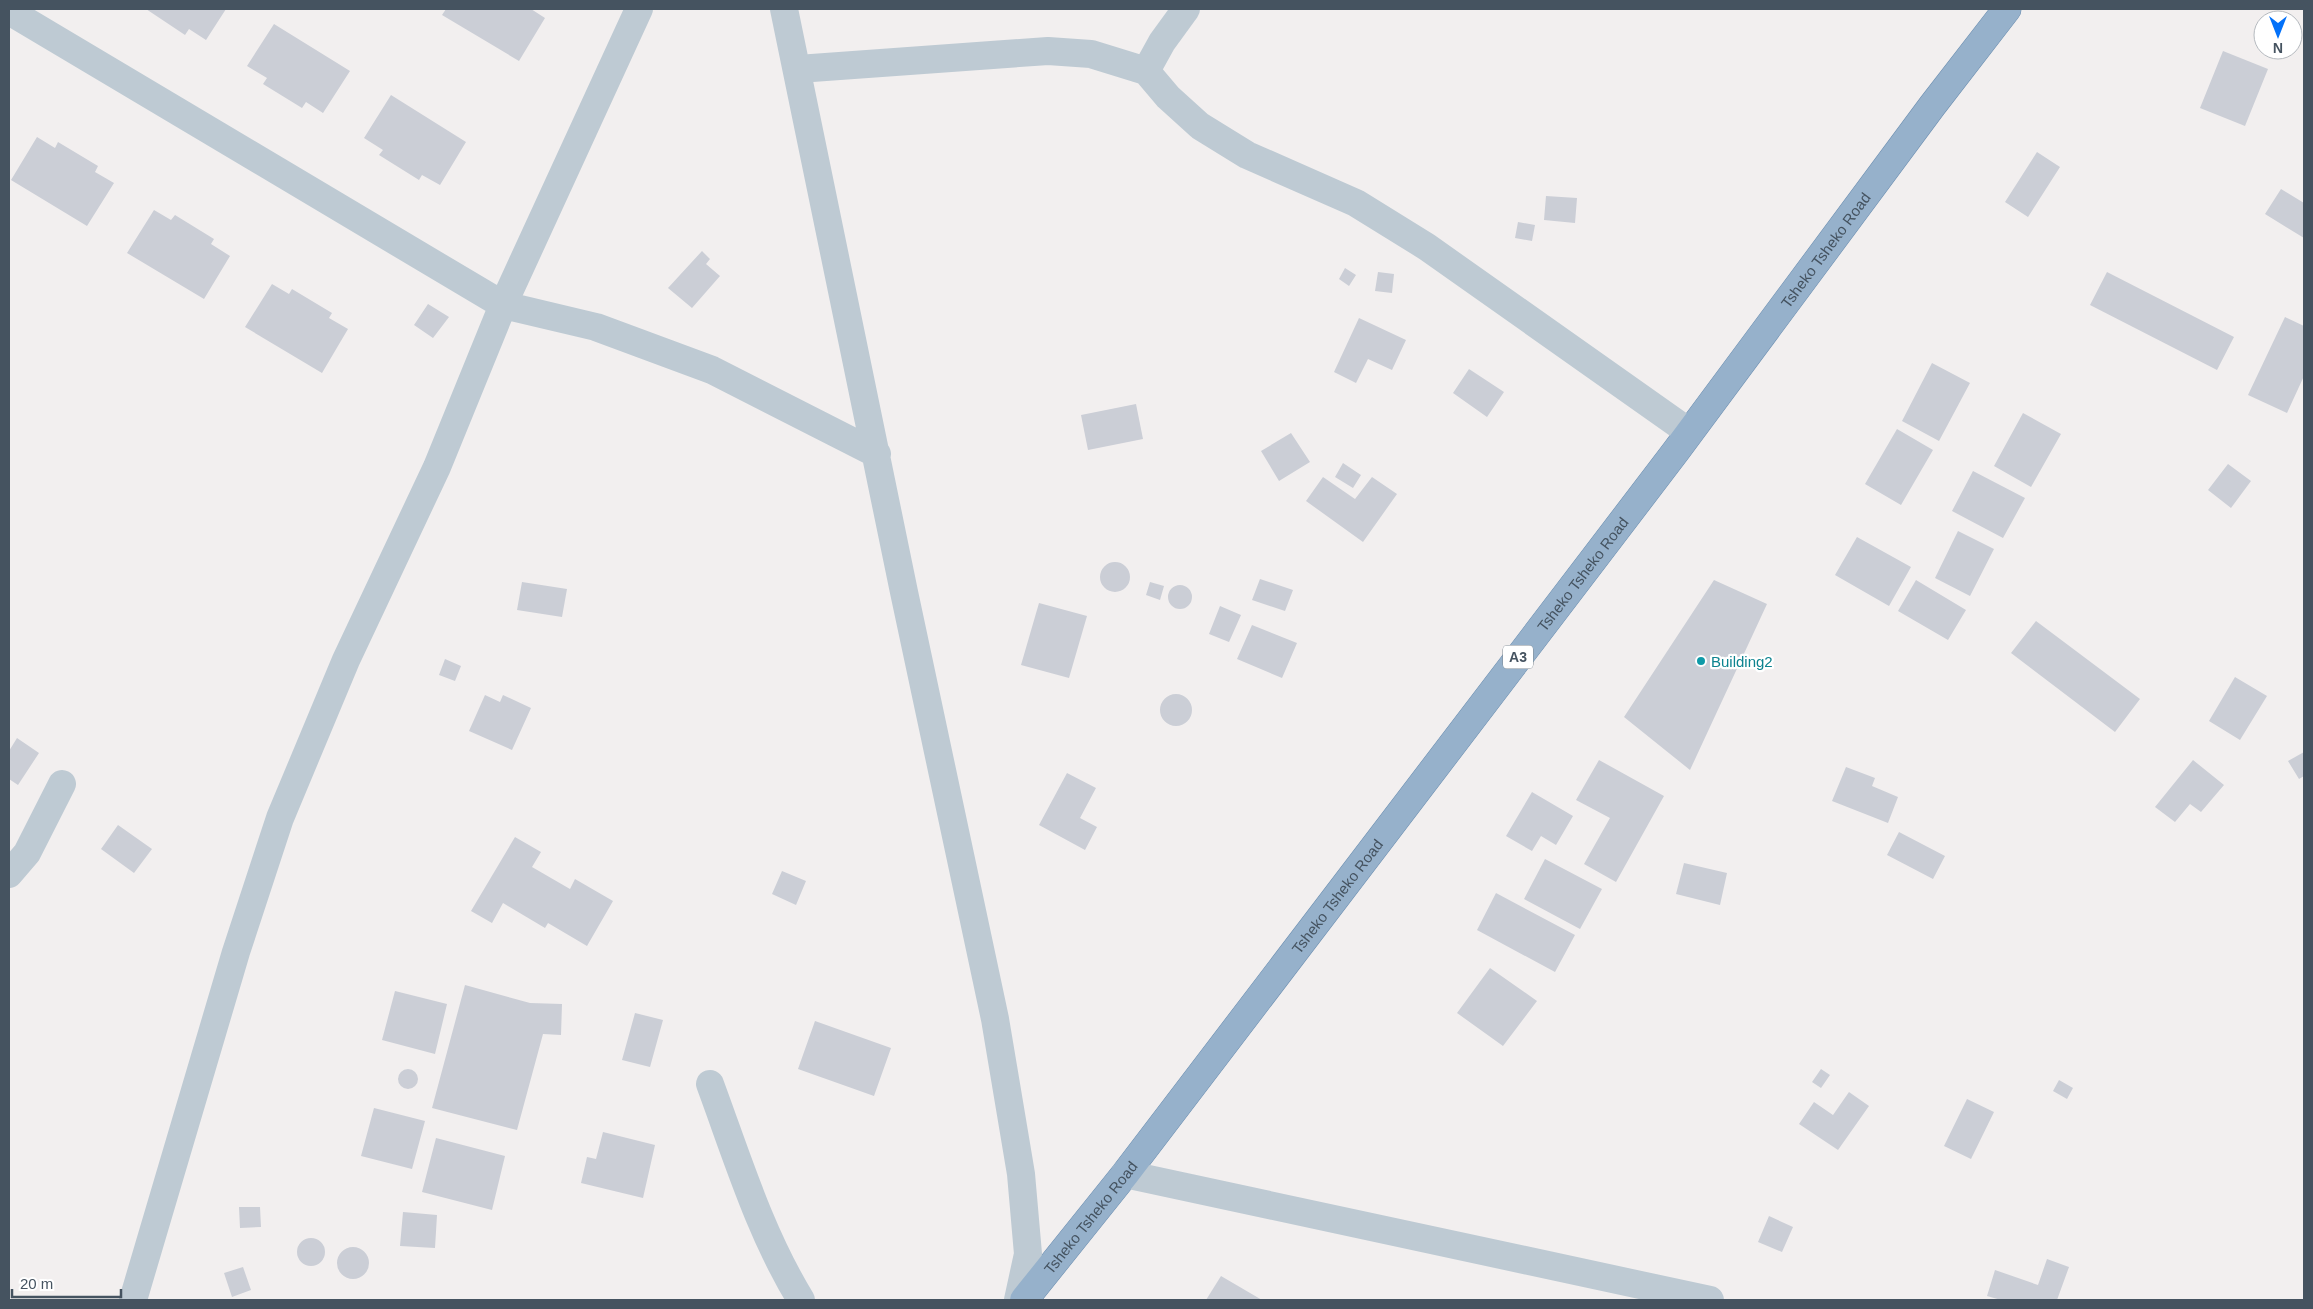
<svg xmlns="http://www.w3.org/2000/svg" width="2313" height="1309" font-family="Helvetica,sans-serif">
<rect width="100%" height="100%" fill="#f2efef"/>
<!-- building -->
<path fill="#cbced6" d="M146,9H226L206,40L189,29L185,35Z
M446,9H531L545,18L519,61L442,15Z
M274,24L350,71L323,113L306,102L302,108L263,84L267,78L247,66Z
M2223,51L2268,69L2245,126L2200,108Z
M391,95L466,142L440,185L422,175L419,180L379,155L383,150L364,138Z
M37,137L55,148L58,142L98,166L95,172L114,183L87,226L11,180Z
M2037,152L2060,167L2028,217L2005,202Z
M2281,189L2304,203V238L2265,214Z
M1546,196L1577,198L1575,223L1544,220Z
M154,210L171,220L175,215L214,239L211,244L230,256L204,299L127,253Z
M1518,222L1535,225L1532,241L1515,238Z
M702,251L710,259L706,264L720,276L692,308L668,288Z
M1345,268L1356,275L1349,286L1339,279Z
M1378,272L1394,274L1392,293L1375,291Z
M2107,272L2234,337L2217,370L2090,305Z
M272,284L289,294L292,289L332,313L329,318L348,329L322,373L245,327Z
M428,304L449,317L433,338L414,325Z
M2285,317L2304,326V376L2287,413L2248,395Z
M1359,318L1406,340L1392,370L1368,359L1356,383L1334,372Z
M1932,363L1970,383L1939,441L1902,421Z
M1469,369L1504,392L1487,417L1453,393Z
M1136,404L1143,439L1088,450L1081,415Z
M2023,413L2061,434L2031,487L1994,466Z
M1897,429L1933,450L1901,505L1865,484Z
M1291,433L1310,462L1279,481L1261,451Z
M1343,463L1361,475L1353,488L1335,477Z
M2228,464L2251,481L2231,508L2208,490Z
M1973,471L2025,498L2003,538L1952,511Z
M1323,477L1355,499L1372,477L1397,494L1363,542L1306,501Z
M1958,531L1994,549L1970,596L1935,578Z
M1857,537L1911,567L1889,606L1835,575Z
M1100 577a15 15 0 1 1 30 0a15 15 0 1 1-30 0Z
M1260,579L1293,590L1285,611L1252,600Z
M1714,580L1767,604L1690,770L1624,717Z
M1916,580L1966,610L1948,640L1898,611Z
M522,582L567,589L562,617L517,610Z
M1150,582L1164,586L1160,600L1146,595Z
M1168 597a12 12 0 1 1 24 0a12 12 0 1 1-24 0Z
M1039,603L1087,616L1069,678L1021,665Z
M1220,606L1241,615L1229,642L1209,634Z
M2036,621L2140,699L2115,732L2011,653Z
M1252,625L1297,643L1282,678L1237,659Z
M445,659L461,666L455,681L439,675Z
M2235,677L2267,696L2240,740L2209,721Z
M1160 710a16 16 0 1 1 32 0a16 16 0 1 1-32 0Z
M485,695L500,702L503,695L531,708L512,750L469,731Z
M17,738L39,753L18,785L9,779V751Z
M2304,752V776L2299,779L2288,761Z
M1599,760L1664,796L1616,882L1584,864L1610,818L1576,800Z
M2193,760L2224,785L2201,812L2190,804L2175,822L2155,807Z
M1846,767L1875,778L1872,786L1898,797L1888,823L1832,801Z
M1067,773L1096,788L1080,818L1097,827L1085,850L1039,825Z
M1532,792L1573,816L1556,845L1541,836L1532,851L1506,836Z
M118,825L152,849L134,873L101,849Z
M1899,832L1945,856L1933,879L1887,855Z
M515,837L541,852L532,867L570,889L575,879L613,901L587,946L548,923L545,928L503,903L492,923L471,911Z
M1545,859L1602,889L1580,929L1524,899Z
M1684,863L1727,873L1720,905L1676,894Z
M782,871L806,881L796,905L772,894Z
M1496,893L1575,935L1555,972L1477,930Z
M1490,968L1537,1001L1503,1046L1457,1013Z
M465,985L530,1003L562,1004L561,1035L543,1034L517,1130L432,1108Z
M395,991L447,1004L435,1054L382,1040Z
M635,1013L663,1020L650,1067L622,1060Z
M815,1021L891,1048L874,1096L798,1069Z
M398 1079a10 10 0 1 1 20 0a10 10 0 1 1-20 0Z
M1821,1069L1830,1075L1821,1088L1812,1082Z
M2059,1080L2073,1088L2067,1099L2053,1091Z
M1849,1092L1869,1106L1838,1150L1799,1124L1814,1102L1833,1115Z
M1967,1099L1994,1112L1971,1159L1944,1146Z
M374,1108L425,1121L412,1169L361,1156Z
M603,1132L655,1145L643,1198L581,1183L587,1157L596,1159Z
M436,1138L505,1156L492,1210L422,1192Z
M239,1207H260L261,1227L240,1228Z
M403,1212L437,1215L435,1248L400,1246Z
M1769,1216L1793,1227L1782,1252L1758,1242Z
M297 1252a14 14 0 1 1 28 0a14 14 0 1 1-28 0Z
M337 1263a16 16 0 1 1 32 0a16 16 0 1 1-32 0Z
M2047,1259L2069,1267L2057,1300H2001L1987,1296L1995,1270L2038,1285Z
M243,1267L251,1290L232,1297L224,1273Z
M1221,1276L1262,1300H1206Z"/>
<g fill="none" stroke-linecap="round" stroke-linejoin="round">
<defs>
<g id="trunk">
<path id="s1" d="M1024,1300L1125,1174L1676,451L1932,106L2007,9"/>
</g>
</defs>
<!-- trunk casing -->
<use href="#trunk" stroke="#6c8eb0" stroke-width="29"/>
<!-- minor -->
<path stroke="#becad3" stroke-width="28" d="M784,9L904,592L995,1019L1021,1174L1028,1254L1018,1300
M9,11L503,305L596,327L712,370L877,454
M798,69L1048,51L1091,54L1146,71L1168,97L1200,126L1247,155L1356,203L1427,247L1689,432
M1146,71L1162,42L1186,9
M9,874L27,853L62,784
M710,1084C737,1157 760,1233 801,1300
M1125,1174L1710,1300
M133,1300L236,952L280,818L346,660L437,467L503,305L639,9"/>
<!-- trunk -->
<use href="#trunk" stroke="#96b1cb" stroke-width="28"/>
</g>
<!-- markers -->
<circle fill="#0f9aa8" stroke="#fff" stroke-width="2" cx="1701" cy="661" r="5"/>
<g text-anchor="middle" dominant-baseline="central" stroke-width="4.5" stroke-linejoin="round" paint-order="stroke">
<!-- shield labels -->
<rect fill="#fff" stroke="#7d8790" stroke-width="1" x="1503" y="645.5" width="30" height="23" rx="4"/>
<g font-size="14" font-weight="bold" fill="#455360">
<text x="1518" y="657">A3</text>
</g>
<!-- street labels -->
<g font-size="15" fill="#455360" stroke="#fff">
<text stroke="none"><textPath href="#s1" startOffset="1321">Tsheko Tsheko Road</textPath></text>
<text stroke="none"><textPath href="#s1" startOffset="916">Tsheko Tsheko Road</textPath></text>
<text stroke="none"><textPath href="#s1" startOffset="511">Tsheko Tsheko Road</textPath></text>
<text stroke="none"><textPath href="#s1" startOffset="106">Tsheko Tsheko Road</textPath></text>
</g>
<!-- culture labels -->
<g font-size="15" fill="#0d838f" stroke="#fff" text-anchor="start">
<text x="1711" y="661">Building2</text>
</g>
</g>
<!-- border -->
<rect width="2313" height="1309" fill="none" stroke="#455360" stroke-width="20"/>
<!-- north arrow -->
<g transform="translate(2278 35) rotate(180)"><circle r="24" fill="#ffffff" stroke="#b5babf"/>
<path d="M0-4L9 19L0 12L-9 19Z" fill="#0371f9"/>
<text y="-8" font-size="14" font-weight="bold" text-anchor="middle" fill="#455360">N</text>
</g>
<!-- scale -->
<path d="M12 1289v8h109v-8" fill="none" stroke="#455360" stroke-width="2.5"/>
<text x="20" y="1289" font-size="15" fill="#455360" stroke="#ffffff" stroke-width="4" paint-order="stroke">20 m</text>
</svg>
